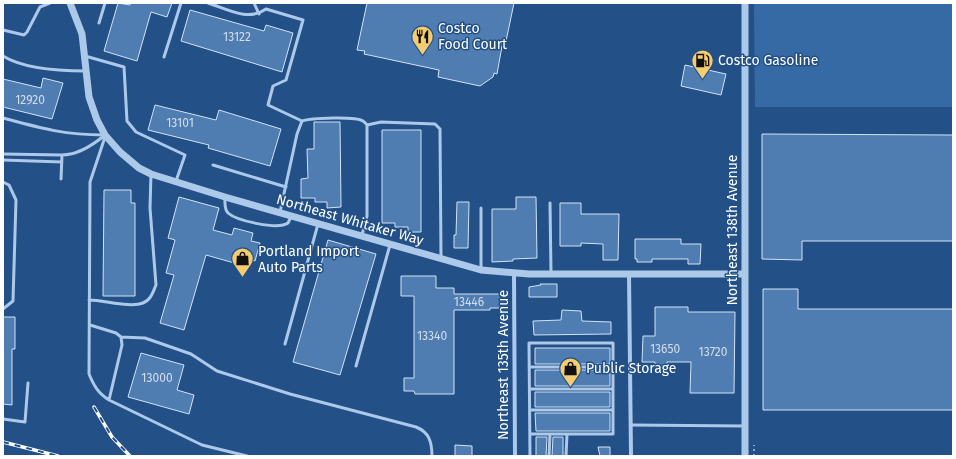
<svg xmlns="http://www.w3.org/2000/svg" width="956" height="459" font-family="'Fira Sans',sans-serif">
<rect width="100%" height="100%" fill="#225087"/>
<!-- green -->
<path fill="#366aa4" d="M754,3H953V107H755Z"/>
<!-- building -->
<path fill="#4f7cb1" stroke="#d1e3f7" d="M118,3L130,5V3H172L167,17L151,12L137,61L104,51Z
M367,3H514L505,46H502L497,74L494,73L493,77L480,86L438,77L439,70L364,54L365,51L357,50Z
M190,10L264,31L266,25L293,33L282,72L181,41Z
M685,65L726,74L721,95L681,86Z
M43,78L63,83L52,119L3,107V79L41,88Z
M155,105L216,120L219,110L281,129L270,166L208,148L209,145L148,130Z
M314,122H340L341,207L327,208V202H315V198H301V179L308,178L307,149H314Z
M382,130H421V232H408V227H395V223H382Z
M762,134L953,135V241H802V260L762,259Z
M104,190H131V203H135V296H103Z
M179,197L219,208L213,230L232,235L234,228L253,233L251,241L260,243L255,261L247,259L245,266L206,255L184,330L160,323L174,275L166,273L175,240L168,238Z
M516,197H536L537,258L513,259V261L492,262V209H516Z
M457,202H469L468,248H454V235H456Z
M560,203H581V214H619L618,260H603V244L581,243V246H560Z
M635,239H681V244H701L700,264H688V259H652V262H637V259H635Z
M328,240L376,254L340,375L293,362Z
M401,276H436V288H454V294H503V308H490V310H454V394H415L414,391H404V378H414V296H401Z
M540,284H557V297H529V287L541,285Z
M763,289H798V309H953V410H763Z
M655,307H688V312H735L734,393H690L691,362H667V369H655V362H642L643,336H655Z
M562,310L581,311L582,321L611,322V334L534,335L533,321L561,320Z
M3,317H15V349H12V405L3,404Z
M535,348H610V364H535Z
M141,353L184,365L177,390L194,395L189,414L128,397Z
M535,370H610V386H535Z
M535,392H610V407H535Z
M535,413H610V431H536Z
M536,437H547L546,456H536Z
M553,437H563V456H552Z
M455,445L472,446V456H455Z
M598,447H610V456H600Z"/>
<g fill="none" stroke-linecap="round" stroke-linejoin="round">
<!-- path -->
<path stroke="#acc9ea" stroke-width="1.5" stroke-dasharray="2 3" stroke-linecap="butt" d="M754,456V445"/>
<!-- service -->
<path stroke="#acc9ea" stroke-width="3" d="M208,3C227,9 248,22 266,9L303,20L286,80L273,86L268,105L302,121
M254,3L259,14
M99,23L105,3
M3,30L24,35L27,32L40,7L50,3
M3,56C24,69 62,71 86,71
M85,56L124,67L127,121L136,132L185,155L176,181
M164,57L181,3
M3,118C40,128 64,135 104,135
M105,137L90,182L89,374C94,386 98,393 109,400L202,445L247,456
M3,154L62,155
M3,160L62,162
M213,165L286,187
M61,179L62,155C78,155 93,145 105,135
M3,182L9,185L16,200L13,301L3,309
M225,197C225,202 224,209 228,213C237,221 278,230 288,223L291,217
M550,203L551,273
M481,208V270
M280,212L297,134L302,121C311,118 355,116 363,121C365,122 366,124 367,125
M362,235L367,216V125L381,122L435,124L440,129L441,257
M89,300C104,300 130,308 143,303C151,300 153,292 156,285L150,208L151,174
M90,325L116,333L121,337L122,345L109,400
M121,337L145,338L191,354L217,371L290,394L416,427C429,432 432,442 432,456
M285,344L318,224
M356,366L390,245
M529,367H613
M530,389H613
M530,410H613
M3,419L25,422L28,383
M631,425L745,426
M530,434H613V343H529L530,456
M549,456L550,434
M566,456L567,434"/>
<!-- minor -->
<path stroke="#acc9ea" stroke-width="4" d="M514,273L515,456
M629,274L631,456"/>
<!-- tertiary -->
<path stroke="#acc9ea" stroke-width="7" d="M70,3L82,34L89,97L97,120L105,135L120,152L139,168L151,174L225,197L481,270L529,274H745
M745,3V456"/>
<defs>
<path id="rail" d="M94,407L112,437L130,456
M3,442L58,456"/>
</defs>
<!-- rail casing -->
<use href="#rail" stroke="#fff" stroke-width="3.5"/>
<!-- rail -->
<use href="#rail" stroke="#225087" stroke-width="2" stroke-dasharray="6" stroke-linecap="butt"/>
</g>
<!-- icons -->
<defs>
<symbol id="restaurant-pin" viewBox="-11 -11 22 30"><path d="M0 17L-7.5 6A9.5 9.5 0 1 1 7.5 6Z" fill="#f6cc6e" stroke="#225087"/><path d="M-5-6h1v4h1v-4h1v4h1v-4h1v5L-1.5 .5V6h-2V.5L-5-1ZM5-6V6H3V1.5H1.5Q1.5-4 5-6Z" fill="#111"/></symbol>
<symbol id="fuel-pin" viewBox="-11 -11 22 30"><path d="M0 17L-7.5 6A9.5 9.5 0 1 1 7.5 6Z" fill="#f6cc6e" stroke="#225087"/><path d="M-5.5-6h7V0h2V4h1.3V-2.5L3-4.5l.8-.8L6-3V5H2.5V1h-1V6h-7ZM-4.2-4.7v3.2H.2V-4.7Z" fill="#111"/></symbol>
<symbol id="shop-pin" viewBox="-11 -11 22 30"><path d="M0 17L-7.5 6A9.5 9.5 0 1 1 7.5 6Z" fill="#f6cc6e" stroke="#225087"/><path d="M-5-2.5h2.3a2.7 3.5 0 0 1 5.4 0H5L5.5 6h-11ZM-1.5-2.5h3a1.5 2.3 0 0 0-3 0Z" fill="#111"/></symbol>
</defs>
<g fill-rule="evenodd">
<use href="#restaurant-pin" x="410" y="24" width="25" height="34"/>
<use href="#fuel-pin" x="690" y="48" width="25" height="34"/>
<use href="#shop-pin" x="230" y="246" width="25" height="34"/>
<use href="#shop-pin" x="558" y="356" width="25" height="34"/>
</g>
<g text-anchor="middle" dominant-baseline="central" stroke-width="3" stroke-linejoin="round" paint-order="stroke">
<!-- number labels -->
<g font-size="12" fill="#d3deec">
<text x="237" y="37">13122</text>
<text x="30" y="100">12920</text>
<text x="180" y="123">13101</text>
<text x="469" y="302">13446</text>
<text x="432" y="336">13340</text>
<text x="665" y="349">13650</text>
<text x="713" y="352">13720</text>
<text x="157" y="378">13000</text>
</g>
<!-- poi labels -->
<g font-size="14" fill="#fff" stroke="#225087" text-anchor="start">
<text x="438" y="28">Costco<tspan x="438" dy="16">Food Court</tspan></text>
<text x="718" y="60">Costco Gasoline</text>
<text x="258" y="251">Portland Import<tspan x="258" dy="16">Auto Parts</tspan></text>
<text x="586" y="368">Public Storage</text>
</g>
<!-- street labels -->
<g font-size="14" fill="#fff" stroke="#225087">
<text transform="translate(350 220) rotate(16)">Northeast Whitaker Way</text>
<text transform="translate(732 230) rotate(-90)">Northeast 138th Avenue</text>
<text transform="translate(503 365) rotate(-90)">Northeast 135th Avenue</text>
</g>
</g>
<!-- border -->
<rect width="956" height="459" fill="none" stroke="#ffffff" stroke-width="8"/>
</svg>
